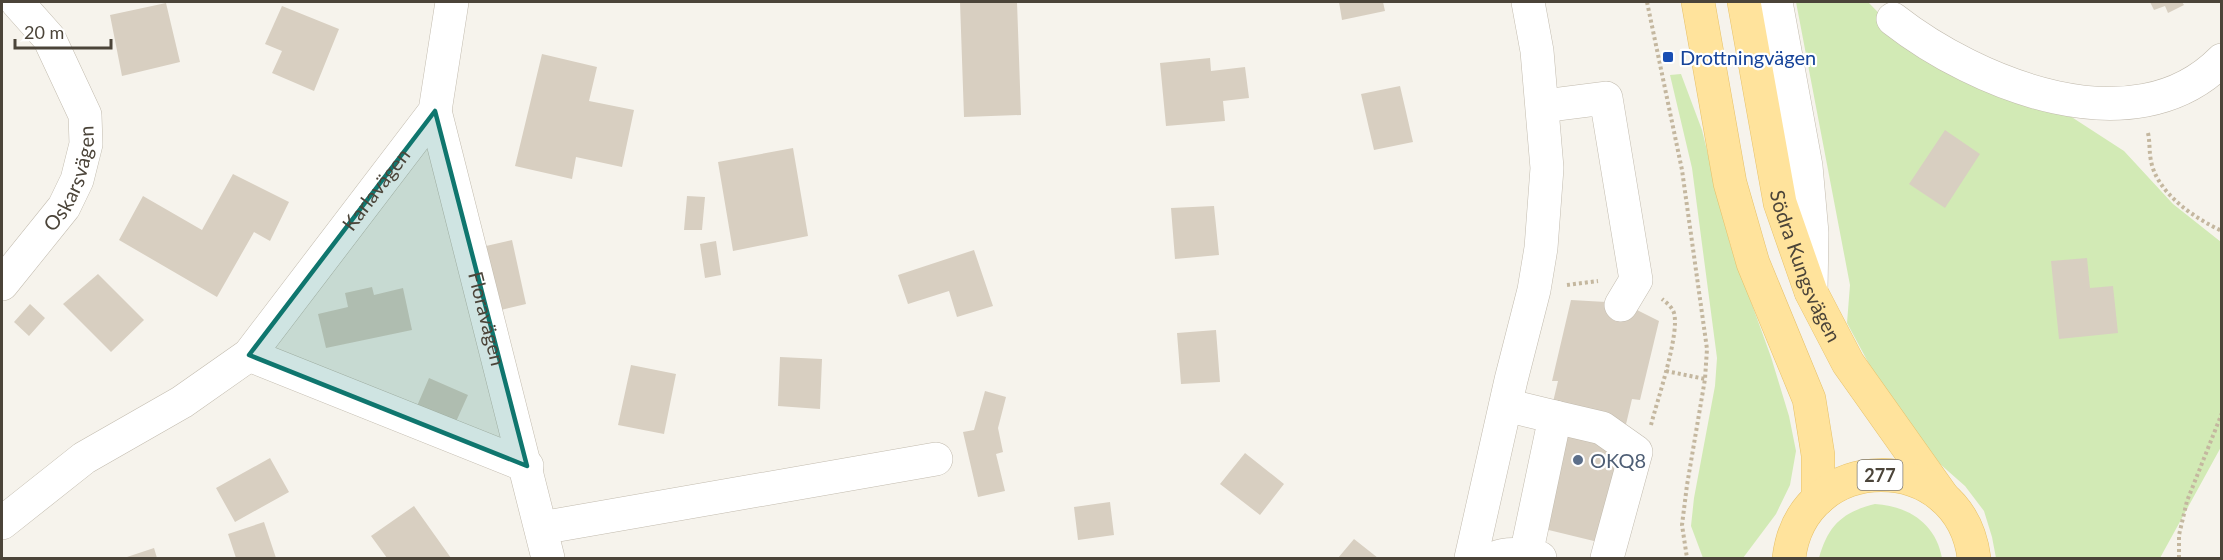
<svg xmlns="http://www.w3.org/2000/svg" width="2223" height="560" font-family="Lato,sans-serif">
<rect width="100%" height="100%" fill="#f6f3ec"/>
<!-- green -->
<path fill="#d2eab5" d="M1796,2H1868L1908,43L1989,85L2070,116L2124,151L2173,204L2221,242V447L2160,558H1996L1992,537L1984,511L1965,486L1940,464L1882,388L1847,323L1850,285Z
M1681,74L1702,130L1730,244L1771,357L1789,416L1796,451L1790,485L1776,514L1743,558H1703L1691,526L1694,498L1715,386L1717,358L1692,168L1670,75Z
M1875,504C1909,506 1936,524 1942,558H1819C1828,526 1842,512 1875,504Z"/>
<!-- building -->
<path fill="#d8cfc1" d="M960,2H1017L1021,115L964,117Z
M1339,2H1383L1385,11L1342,20Z
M2150,2H2182L2184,5L2168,13L2165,6L2154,10Z
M166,3L180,62L122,76L110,15Z
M282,6L339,29L314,91L272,73L282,51L265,44Z
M542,54L597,67L589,101L634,110L622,167L576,157L572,179L515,166Z
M1210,58L1211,71L1245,67L1249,98L1223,101L1225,121L1166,126L1160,63Z
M1400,86L1413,142L1374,150L1361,94Z
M1945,130L1980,154L1945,208L1909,184Z
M793,148L808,236L733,251L718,162Z
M233,174L289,202L270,241L254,232L217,297L119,240L143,196L202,230Z
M687,196L705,197L702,230H684Z
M1214,206L1219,255L1175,259L1171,208Z
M512,240L526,304L501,310L486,246Z
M716,241L721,275L705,278L700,244Z
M974,250L993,306L957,317L949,291L908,304L898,275Z
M2087,258L2090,288L2113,286L2118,333L2059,339L2051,261Z
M98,274L144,320L111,352L63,304Z
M372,287L374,295L403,288L412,330L326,348L318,314L348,307L345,293Z
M1571,300L1606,302L1631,307L1659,321L1640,400L1632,399L1598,542L1524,524L1558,381H1552Z
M30,304L45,318L29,336L14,322Z
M1216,330L1220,382L1181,384L1177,333Z
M780,357L822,359L820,409L778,406Z
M631,365L676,374L664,434L618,425Z
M429,378L468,395L455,424L417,406Z
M985,391L1006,397L998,428L1003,452L996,454L1005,491L978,497L963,432L974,430Z
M1245,453L1284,484L1260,515L1220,484Z
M270,458L289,492L235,522L216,488Z
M1110,502L1114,535L1078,540L1074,507Z
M414,506L451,558H387L371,536Z
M264,522L276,558H236L228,534Z
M1354,539L1378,558H1338Z
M154,548L157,558H124Z"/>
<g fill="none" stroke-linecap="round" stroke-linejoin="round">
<defs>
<g id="minor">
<path d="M1776,2L1806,166L1812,233L1811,291"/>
<path d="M1893,19C1976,84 2134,149 2222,60"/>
<path d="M1543,106L1606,98L1636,280L1621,305"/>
<path id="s1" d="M435,111L548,558"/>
<path id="s2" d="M2,284L64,207L77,180L86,144L85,115L49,38L17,2"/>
<path d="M249,355L527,466"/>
<path d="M1506,405L1555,417L1526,555"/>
<path d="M1555,417L1602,428L1636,452L1607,558"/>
<path id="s3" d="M2,523L84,458L182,402L249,355L435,111L452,2"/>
<path d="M541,528L936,459"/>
<path d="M1471,558L1511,380L1534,290L1541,248L1547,168L1537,51L1528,2"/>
<path d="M1495,558C1508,552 1526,555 1540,558"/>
</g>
<g id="major">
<path d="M1698,2L1730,183L1753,263L1809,399L1818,455V499"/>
<path id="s4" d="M1744,2L1780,203L1811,292L1848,363L1943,497"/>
<path d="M1789,558C1802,448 1960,447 1974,558"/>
</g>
</defs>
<!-- minor casing -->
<use href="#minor" stroke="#c2bbae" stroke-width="34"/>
<!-- major casing -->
<use href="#major" stroke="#e6c16a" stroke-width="34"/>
<!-- path -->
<path stroke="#c4b79f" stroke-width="4" stroke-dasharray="3 3" stroke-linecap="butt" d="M1647,2L1682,170L1707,349L1705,379L1687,485L1682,525L1687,558
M2148,133C2150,142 2149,151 2151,161C2157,193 2194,218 2222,231
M1567,285L1598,281
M1666,371L1705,379
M1651,425C1657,401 1680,334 1674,313C1672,307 1667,303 1662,299
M2179,558V535L2187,501L2222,413"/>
<!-- minor -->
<use href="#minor" stroke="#fff" stroke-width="33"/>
<!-- major -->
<use href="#major" stroke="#ffe39c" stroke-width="33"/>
</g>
<!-- marked area -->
<path fill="#0f766e" fill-opacity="0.2" stroke="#0f766e" stroke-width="4.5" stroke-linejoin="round" d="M435,111L527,466L249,355Z"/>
<!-- markers -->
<rect fill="#1a4fb4" stroke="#fff" stroke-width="2" x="1662" y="51" width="12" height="12" rx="3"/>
<circle fill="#5c6f8a" stroke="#fff" stroke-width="2" cx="1578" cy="460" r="6"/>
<g text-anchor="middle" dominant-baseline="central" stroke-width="4.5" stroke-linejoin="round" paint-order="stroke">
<!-- shield labels -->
<rect fill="#fff" stroke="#817c74" stroke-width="1.5" x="1857.5" y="460" width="45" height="30" rx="4.5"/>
<g font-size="18" font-weight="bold" fill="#4b4439">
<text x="1880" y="475">277</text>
</g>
<!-- transit labels -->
<g font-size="20" fill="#164399" stroke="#fff" text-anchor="start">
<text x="1680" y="57">Drottningvägen</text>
</g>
<!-- street labels -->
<g font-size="20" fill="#4b4439" stroke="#fff">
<text stroke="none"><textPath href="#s2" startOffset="128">Oskarsvägen</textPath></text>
<text stroke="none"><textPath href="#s3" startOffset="508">Karlavägen</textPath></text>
<text stroke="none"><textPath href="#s4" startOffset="272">Södra Kungsvägen</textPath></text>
<text stroke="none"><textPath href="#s1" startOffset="214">Floravägen</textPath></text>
</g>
<!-- service labels -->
<g font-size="20" fill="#4e5e75" stroke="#fff" text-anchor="start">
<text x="1590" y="460">OKQ8</text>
</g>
</g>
<!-- border -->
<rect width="2223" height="560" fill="none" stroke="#4b4439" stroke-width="6"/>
<!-- scale -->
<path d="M15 39v9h96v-9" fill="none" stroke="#4b4439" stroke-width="3"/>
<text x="24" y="39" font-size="18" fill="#4b4439" stroke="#ffffff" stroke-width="4.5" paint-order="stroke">20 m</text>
</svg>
